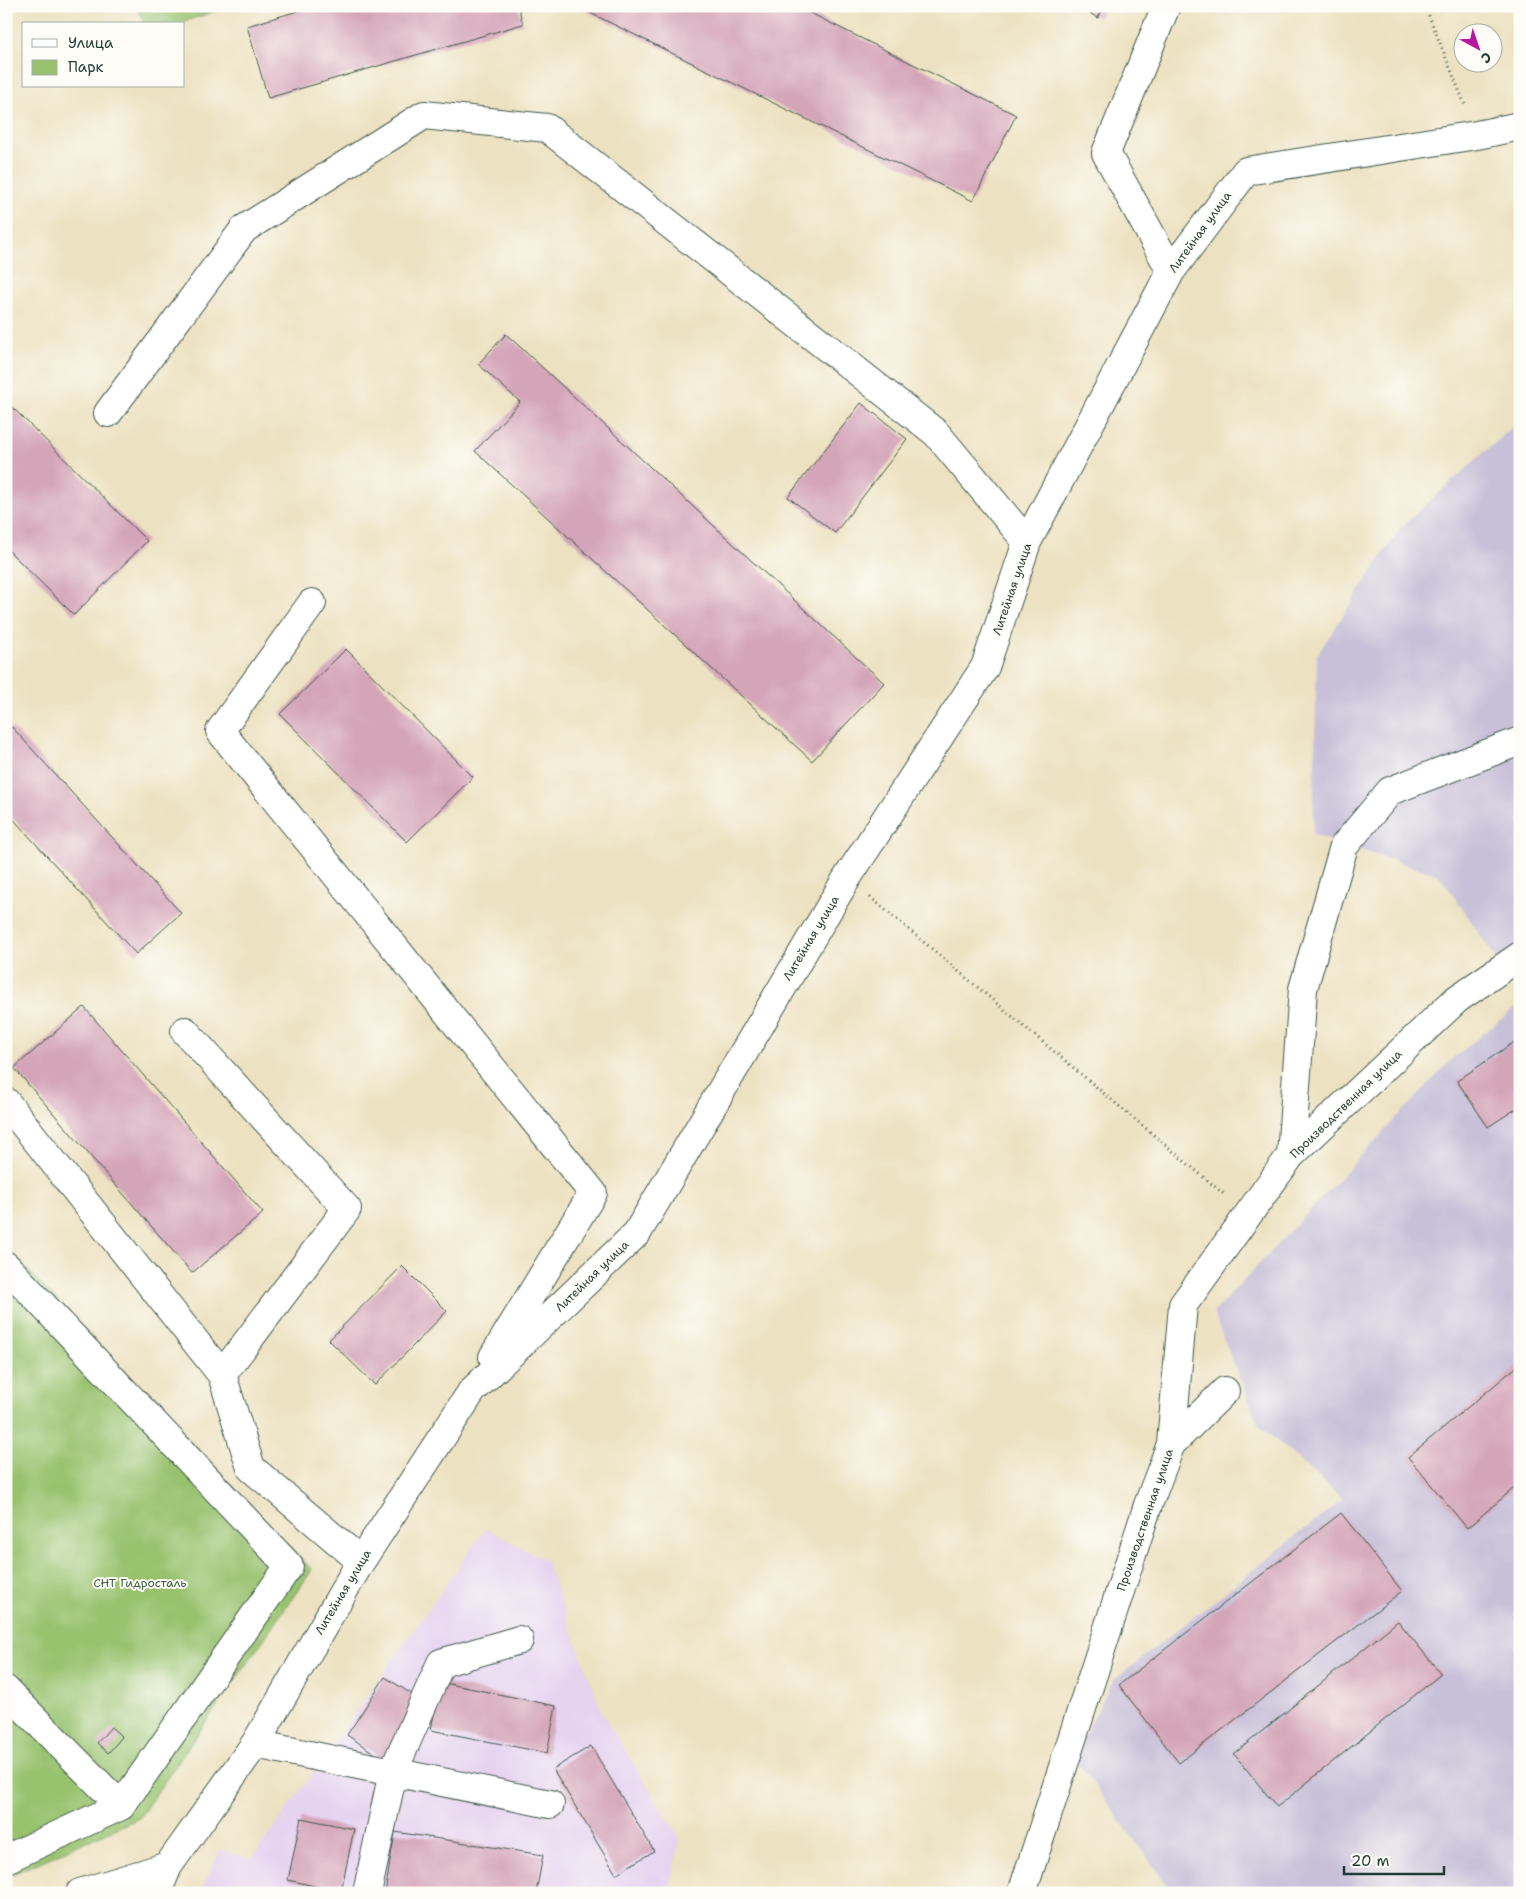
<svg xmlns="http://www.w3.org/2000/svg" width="1526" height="1899" font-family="'Shantell Sans',sans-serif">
<rect width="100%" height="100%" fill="#fdfcf7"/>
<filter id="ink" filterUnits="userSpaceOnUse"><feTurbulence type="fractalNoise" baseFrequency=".02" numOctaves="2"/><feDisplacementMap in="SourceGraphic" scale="10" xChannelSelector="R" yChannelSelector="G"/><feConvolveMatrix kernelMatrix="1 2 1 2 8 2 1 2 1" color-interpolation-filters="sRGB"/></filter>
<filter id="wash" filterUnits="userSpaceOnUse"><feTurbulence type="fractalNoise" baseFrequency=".0096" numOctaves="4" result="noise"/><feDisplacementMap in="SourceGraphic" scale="20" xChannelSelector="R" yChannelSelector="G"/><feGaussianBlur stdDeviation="1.12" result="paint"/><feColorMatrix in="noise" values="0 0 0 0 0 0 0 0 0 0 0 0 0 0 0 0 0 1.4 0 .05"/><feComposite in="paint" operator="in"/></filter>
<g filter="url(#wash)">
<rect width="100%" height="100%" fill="#ece1c0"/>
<!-- built -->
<path fill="#e5d3f0" d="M486,1528L546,1561L603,1715L680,1839L669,1893H200L220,1850L252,1859Z"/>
<!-- industrial -->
<path fill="#c7c0d8" d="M1520,416V993L1439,875L1313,835L1317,655L1402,526L1516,424Z
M1520,1004V1893H1173L1073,1756L1113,1681L1343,1499L1259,1425L1213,1313L1452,1059Z"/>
<!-- green -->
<path fill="#98c26e" stroke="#5c8051" d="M136,6H232L176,24H145Z
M6,1247L312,1570L139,1818L6,1877Z"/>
<g id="blocks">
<!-- building -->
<path fill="#d4a5b9" d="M315,6H518L523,24L268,98L247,26Z
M576,6H796L1016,115L973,201Z
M1077,6H1105L1098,18Z
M506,334L884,683L812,761L475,451L520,402L478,364Z
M6,401L147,541L74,615L6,548Z
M861,403L907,439L835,533L788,497Z
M346,649L473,777L407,842L280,714Z
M12,727L181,913L136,954L6,811V732Z
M84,1007L263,1213L192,1273L14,1068Z
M1520,1038V1106L1488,1127L1457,1081Z
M402,1266L447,1311L375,1385L329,1340Z
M1520,1364V1483L1467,1528L1408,1457Z
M1341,1513L1402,1591L1179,1763L1119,1685Z
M1398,1621L1441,1674L1277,1807L1234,1754Z
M385,1677L421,1700L383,1759L347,1735Z
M440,1682L556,1706L547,1753L431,1730Z
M111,1727L122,1737L108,1753L97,1743Z
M591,1746L654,1851L616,1874L553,1769Z
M301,1818L354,1829L341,1892L288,1880Z
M395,1832L543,1855L536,1893H385Z"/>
</g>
</g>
<g filter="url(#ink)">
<use href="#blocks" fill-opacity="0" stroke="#3e5649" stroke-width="1"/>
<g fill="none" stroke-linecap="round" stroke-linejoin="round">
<defs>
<path id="minor" d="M1166,6L1106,153L1171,271
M108,413L244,229L424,115L547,128L936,433L1027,542
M312,603L220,731L593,1193L493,1357
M185,1031L347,1209L222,1375
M6,1102L222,1375L251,1468L361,1561
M1291,1155L1303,989L1344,846L1390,791L1520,741
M6,1266L289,1566L121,1806
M1171,1444L1225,1391
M6,1690L121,1806L6,1859
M255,1744L550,1804
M80,1893L168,1866
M157,1893L168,1866L255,1744L361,1561L472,1391L637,1233L847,878L985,667L1027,542L1171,271L1246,171L1477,135L1520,126
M367,1893L393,1772L441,1663L519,1640
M1022,1893L1148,1505L1171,1444L1183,1305L1291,1155L1457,999L1520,956"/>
</defs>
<!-- minor casing -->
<use href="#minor" stroke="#3e5649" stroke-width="30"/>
<!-- path -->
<path stroke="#3e5649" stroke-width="3" stroke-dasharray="1 4" stroke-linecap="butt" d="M1425,6L1465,105
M870,897L1225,1195"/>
<!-- minor -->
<use href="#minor" stroke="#fff" stroke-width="28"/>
</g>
</g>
<g text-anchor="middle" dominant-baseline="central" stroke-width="4" stroke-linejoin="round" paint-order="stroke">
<!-- street labels -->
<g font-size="12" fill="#1f3d34" stroke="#fdfcf7">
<text transform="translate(1200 232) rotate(-54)">Литейная улица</text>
<text transform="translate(1012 589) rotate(-71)">Литейная улица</text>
<text transform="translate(811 938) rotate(-59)">Литейная улица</text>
<text transform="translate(1346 1104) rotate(-44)">Производственная улица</text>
<text transform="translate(592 1276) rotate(-44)">Литейная улица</text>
<text transform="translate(1145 1520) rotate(-71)">Производственная улица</text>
<text transform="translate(343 1592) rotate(-59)">Литейная улица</text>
</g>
<!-- park labels -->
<g font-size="12" fill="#3d5e42" stroke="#fdfcf7">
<text x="140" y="1583">СНТ Гидросталь</text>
</g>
</g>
<!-- margin -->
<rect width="1526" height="1899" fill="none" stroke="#fdfcf7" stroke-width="25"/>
<!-- legend -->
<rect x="22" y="22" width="162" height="65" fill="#fdfcf7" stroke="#a4b0a9"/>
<rect x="32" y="39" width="25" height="8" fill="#ffffff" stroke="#a4b0a9"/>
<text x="68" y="48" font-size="15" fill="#1f3d34">Улица</text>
<rect x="32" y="60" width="25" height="15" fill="#98c26e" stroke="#a4b0a9"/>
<text x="68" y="72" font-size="15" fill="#1f3d34">Парк</text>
<!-- north arrow -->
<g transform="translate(1478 48) rotate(140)"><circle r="24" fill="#fdfcf7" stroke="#a4b0a9"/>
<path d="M0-4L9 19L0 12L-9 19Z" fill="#b5179e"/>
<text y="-8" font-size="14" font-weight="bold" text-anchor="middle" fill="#1f3d34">С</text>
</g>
<!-- scale -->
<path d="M1344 1866v8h100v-8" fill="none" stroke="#1f3d34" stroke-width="2.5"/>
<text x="1351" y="1866" font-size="15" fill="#1f3d34" stroke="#fdfcf7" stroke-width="4" paint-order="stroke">20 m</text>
</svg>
